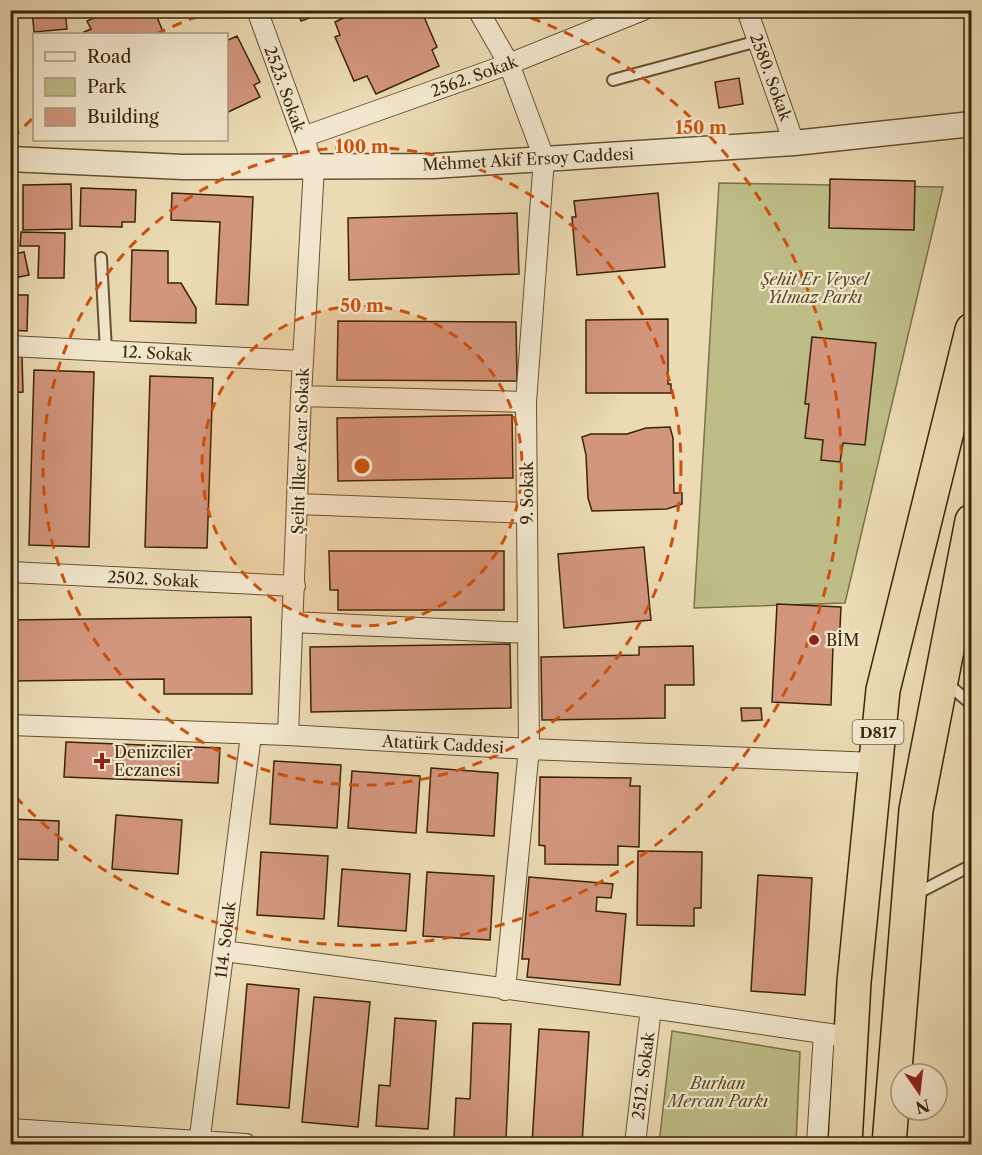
<svg xmlns="http://www.w3.org/2000/svg" width="982" height="1155" font-family="'Libre Caslon Text',serif">
<rect width="100%" height="100%" fill="#ebdab3"/>
<filter id="stains"><feTurbulence type="fractalNoise" baseFrequency=".00333" numOctaves="4"/><feColorMatrix values="0 0 0 0 .2 0 0 0 0 .09 0 0 0 0 .02 0 0 0 .5 -.17"/></filter>
<radialGradient id="worn" r=".72"><stop offset=".6" stop-color="#630" stop-opacity="0"/><stop offset="1" stop-color="#630" stop-opacity=".3"/></radialGradient>
<!-- green -->
<path fill="#bebd88" stroke="#7c7147" stroke-width="1.5" d="M719,183L943,187L845,603L694,608Z
M672,1031L800,1052L796,1144H659Z"/>
<!-- building -->
<path fill="#d2967e" stroke="#392506" stroke-width="1.5" d="M32,10H65L67,29L34,32Z
M111,10H154L164,34H85L84,32L91,29L87,21Z
M297,10H330L301,21Z
M361,10H421L437,47L432,50L439,66L376,94L367,76L354,81L335,37L340,35L335,22Z
M237,36L260,82L254,85L260,97L226,113V41Z
M739,78L743,104L719,108L715,82Z
M830,179L915,181L914,230L829,228Z
M71,184L72,229L23,230V185Z
M81,188L136,190L135,222H122V227L80,226Z
M172,193L253,197L248,305L216,304L220,222L171,220Z
M658,193L665,267L577,275L572,217H576L574,201Z
M517,213L519,274L349,280L348,218Z
M21,232L65,233L64,278H38L39,246H20Z
M132,250L168,251V283H181L196,308V323L130,321Z
M24,252L29,275L14,278L10,255Z
M10,295H28L27,331L10,330Z
M668,319V384H671V393H586V320Z
M338,321L516,322L517,381L337,380Z
M812,337L876,343L865,445L843,443L840,462L821,460L823,440L805,438L809,404H805Z
M10,355H22L23,392L10,393Z
M34,370L94,372L89,547L29,545Z
M150,376L213,378L207,548L145,547Z
M512,415L513,478L338,481L337,418Z
M670,427L673,438L674,493H682V504L667,509L592,511L588,498L586,455L582,437L591,434H627L646,428Z
M644,547L651,620L564,628L558,554Z
M329,551H504V610H338V590H330Z
M777,604L841,607L839,647L833,646L831,705L772,702Z
M251,617L252,694H164V679L10,681V620Z
M510,644L511,708L311,712L310,647Z
M693,646L694,685H665V718L542,720L541,657L639,655V647Z
M741,708H761L762,720L742,721Z
M66,742L220,748L218,783L64,777Z
M274,761L341,765L337,828L270,824Z
M431,768L498,773L494,836L427,832Z
M352,771L420,776L416,833L348,828Z
M540,777L631,778L630,786H640L639,847L618,846V865L545,864V846L539,845Z
M116,815L182,820L178,874L112,869Z
M10,819L59,821L58,860L10,859Z
M638,851L702,852L701,908H694V926L637,925Z
M261,852L328,856L324,919L257,915Z
M342,869L410,874L406,931L338,926Z
M427,872L494,876L490,940L423,936Z
M758,875L812,878L805,995L751,991Z
M529,877L613,884L611,898L597,897L596,911L626,914L620,985L527,977L529,959H522Z
M247,984L299,989L289,1108L237,1104Z
M314,997L370,1002L358,1127L302,1122Z
M395,1018L436,1021L428,1129L376,1126L379,1085L390,1086Z
M473,1023L511,1024L506,1139L454,1138L456,1098L470,1099Z
M539,1029L589,1032L582,1144H532Z"/>
<g fill="none" stroke-linecap="round" stroke-linejoin="round">
<defs>
<path id="service" d="M613,80L758,41
M101,258L106,351
M947,683L972,705
M914,895L972,865"/>
<path id="minor" d="M257,10L314,167L301,396L288,735
M478,10L509,64L544,158L526,402L529,749L505,990
M747,10L794,143
M303,137L509,64L643,10
M10,346L303,361
M301,396L526,402
M298,504L527,513
M10,572L295,586
M292,622L528,633
M10,725L288,735L529,749L875,763
M224,951L651,1008L850,1037
M10,1129L246,1144
M199,1144L251,735
M635,1144L651,1008
M817,1144L824,1033"/>
<path id="tertiary" d="M10,159L183,167L433,166L794,143L972,124"/>
<path id="trunk" d="M845,1144L854,982L883,690L972,330
M889,1144L916,810L972,521"/>
</defs>
<!-- service casing -->
<use href="#service" stroke="#665231" stroke-width="14"/>
<!-- minor casing -->
<use href="#minor" stroke="#665231" stroke-width="22"/>
<!-- tertiary casing -->
<use href="#tertiary" stroke="#665231" stroke-width="27"/>
<!-- trunk casing -->
<use href="#trunk" stroke="#392506" stroke-width="36"/>
<!-- service -->
<use href="#service" stroke="#f2e7ce" stroke-width="10"/>
<!-- minor -->
<use href="#minor" stroke="#f2e7ce" stroke-width="20"/>
<!-- tertiary -->
<use href="#tertiary" stroke="#f2e7ce" stroke-width="24"/>
<!-- trunk -->
<use href="#trunk" stroke="#ebdab3" stroke-width="33"/>
</g>
<!-- distance rings -->
<circle cx="362" cy="466" r="160" fill="#ce510b" fill-opacity=".12"/>
<g fill="none" stroke="#ce510b" stroke-width="3" stroke-dasharray="10 8">
<circle cx="362" cy="466" r="160"/>
<circle cx="362" cy="466" r="319"/>
<path d="M12 139A479 479 0 0 1 32 119M156 34A479 479 0 0 1 210 12M514 12A479 479 0 1 1 12 793"/>
</g>
<!-- markers -->
<g fill="#8f2418" stroke="#f2e7ce" stroke-width="2">
<circle cx="814" cy="640" r="6"/>
<path d="M99 752h6v6h6v6h-6v6h-6v-6h-6v-6h6z"/>
</g>
<g text-anchor="middle" dominant-baseline="central" stroke-width="4.5" stroke-linejoin="round" paint-order="stroke">
<!-- shield labels -->
<rect fill="#f2e7ce" stroke="#705f42" stroke-width="1.5" x="852.5" y="720" width="51" height="24" rx="4.5"/>
<g font-size="15" font-weight="bold" fill="#392506">
<text x="878" y="732">D817</text>
</g>
<!-- street labels -->
<g font-size="16" fill="#392506" stroke="#f2e7ce">
<text transform="translate(474 76) rotate(-20)">2562. Sokak</text>
<text transform="translate(771 77) rotate(70)">2580. Sokak</text>
<text transform="translate(285 89) rotate(70)">2523. Sokak</text>
<text transform="translate(528 159) rotate(-3)">Mehmet Akif Ersoy Caddesi</text>
<text transform="translate(157 353) rotate(3)">12. Sokak</text>
<text transform="translate(300 451) rotate(-88)">Şeiht İlker Acar Sokak</text>
<text transform="translate(527 493) rotate(-90)">9. Sokak</text>
<text transform="translate(153 579) rotate(3)">2502. Sokak</text>
<text transform="translate(443 744) rotate(3)">Atatürk Caddesi</text>
<text transform="translate(225 940) rotate(-83)">114. Sokak</text>
<text transform="translate(643 1076) rotate(-83)">2512. Sokak</text>
</g>
<!-- park labels -->
<g font-size="16" font-style="italic" fill="#5a4b26" stroke="#f2e7ce">
<text x="815" y="279">Şehit Er Veysel<tspan x="815" dy="18">Yılmaz Parkı</tspan></text>
<text x="718" y="1083">Burhan<tspan x="718" dy="18">Mercan Parkı</tspan></text>
</g>
<!-- poi labels -->
<g font-size="16" fill="#392506" stroke="#f2e7ce" text-anchor="start">
<text x="826" y="640">BİM</text>
<text x="114" y="752">Denizciler<tspan x="114" dy="18">Eczanesi</tspan></text>
</g>
</g>
<circle cx="362" cy="466" r="9" fill="#ce510b" stroke="#f2e7ce" stroke-width="3"/>
<g font-size="18" text-anchor="middle" font-weight="bold" fill="#ce510b" stroke="#f2e7ce" stroke-width="4.5" stroke-linejoin="round" paint-order="stroke">
<text x="701" y="134">150 m</text>
<text x="362" y="153">100 m</text>
<text x="362" y="312">50 m</text>
</g>
<!-- margin -->
<rect width="982" height="1155" fill="none" stroke="#ebdab3" stroke-width="36"/>
<rect x="12" y="12" width="958" height="1131" fill="none" stroke="#392506" stroke-width="3"/>
<rect x="18" y="18" width="946" height="1119" fill="none" stroke="#392506" stroke-width="1.5"/>
<!-- legend -->
<rect x="33" y="33" width="195" height="108" fill="#f2e7ce" stroke="#a8997e" stroke-width="1.5"/>
<rect x="45" y="52" width="30" height="9" fill="#f2e7ce" stroke="#a8997e" stroke-width="1.5"/>
<text x="87" y="63" font-size="18" fill="#392506">Road</text>
<rect x="45" y="78" width="30" height="18" fill="#bebd88" stroke="#a8997e" stroke-width="1.5"/>
<text x="87" y="93" font-size="18" fill="#392506">Park</text>
<rect x="45" y="108" width="30" height="18" fill="#d2967e" stroke="#a8997e" stroke-width="1.5"/>
<text x="87" y="123" font-size="18" fill="#392506">Building</text>
<!-- north arrow -->
<g transform="translate(919 1092) rotate(166)"><circle r="28" fill="#f2e7ce" stroke="#a8997e" stroke-width="1.5"/>
<path d="M0-4.5L10 22L0 15L-10 22Z" fill="#8f2418"/>
<text y="-9" font-size="16" font-weight="bold" text-anchor="middle" fill="#392506">N</text>
</g>
<rect width="100%" height="100%" filter="url(#stains)"/>
<rect width="100%" height="100%" fill="url(#worn)"/>
</svg>
